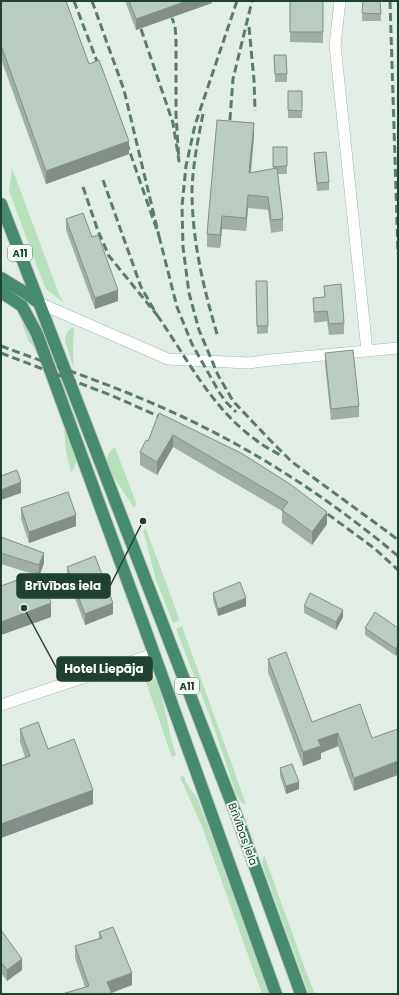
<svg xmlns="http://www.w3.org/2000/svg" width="399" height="995" font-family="Poppins,sans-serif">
<rect width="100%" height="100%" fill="#e2ede6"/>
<!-- green -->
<path fill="#b9e0bd" d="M12,168L59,294L64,303L47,290L44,285L9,191Z
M16,307L26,320L37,351L29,342Z
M74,327L73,349L74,369L65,341C65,333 68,330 74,327Z
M64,425C68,437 83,463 71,472L66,452Z
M115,447L137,505L133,507C127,494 106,471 107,458C108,453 111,450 115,447Z
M146,529L179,618L178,621L173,623L156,580L143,530Z
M182,626L246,804L242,803L237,796L213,725L176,629Z
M143,673L152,675L157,682L162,697L172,742L176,755L172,757Z
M184,776L186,782L198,800L206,820L270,994H262L203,829L180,777Z
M264,855L307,974L315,994H309L262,864Z"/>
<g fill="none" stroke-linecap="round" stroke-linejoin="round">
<defs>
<path id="minor" d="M340,1L335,45L367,351
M39,303L168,359L248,363L271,360L398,348
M1,705L154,654"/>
<path id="trunk" d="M1,204L237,817L301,994
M1,278L24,292L39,303
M1,292L22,306L37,334L144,626L276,994"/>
</defs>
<!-- minor casing -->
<use href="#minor" stroke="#a4b6ac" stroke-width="12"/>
<!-- trunk casing -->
<use href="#trunk" stroke="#c1cac6" stroke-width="14"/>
<!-- minor -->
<use href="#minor" stroke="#fff" stroke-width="11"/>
<!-- trunk -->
<use href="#trunk" stroke="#468b6e" stroke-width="12"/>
<!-- rail -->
<path stroke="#5b7c6d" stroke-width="3" stroke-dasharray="8 4" stroke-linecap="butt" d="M74,1L101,72
M92,1L124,90L159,236L125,138
M237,1L195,125L186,166L182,206L183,247L189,293L199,330L218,375L233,401L268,438L292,462L385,530L398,540
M390,1L398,254
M249,27L254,80L255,111
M141,29L173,123L179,161L176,115V38L175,26L172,18
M203,114C198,139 193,164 192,190C192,240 203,286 217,334
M229,132L233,79L252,1
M83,187L98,231L109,256L157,315L141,287L103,180
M159,236L177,307L192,344L219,392L226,402L236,412
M157,315C187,358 212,409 256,440C263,446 272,450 280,455
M1,346C52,365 104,382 154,404C243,442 324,494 398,556
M1,353L113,396L167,420
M318,507L374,548L398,570"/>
</g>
<!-- wall -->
<path fill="#a0afa6" d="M1,1L89,64L129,154L46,184L1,59Z
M125,1H212V3L136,30Z
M290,1H323V43L290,42Z
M363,1H380L381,21H362Z
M274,55L287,74V82H275Z
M288,91H302V118H288Z
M254,136L251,173L273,169V147H287V174H278L283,219V231L271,233L268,210L248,208L246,231L222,229L220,248L207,247V234Z
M314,153L329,182V190L317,191L314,160Z
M66,219L92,237L118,301L95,309L66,230Z
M256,281H267L268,333L257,334Z
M324,286L344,323V334L329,335L327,321L314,323L313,298L324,297Z
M325,353L359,406V417L331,420L325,363Z
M159,413L327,524L312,545L282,523V511L173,447L157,475L140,465V452L148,441Z
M21,508L76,526L29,543L21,519Z
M1,537L44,563L40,575L51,617L1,635V586L33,574L1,564Z
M67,567L113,614L85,625L67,577Z
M213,593L246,606L218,616L213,600Z
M304,606L343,617L336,630L304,613Z
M365,628H398L396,656L365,635Z
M268,659L312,722L360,704L354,791L338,746L321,753V759L303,766L268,672Z
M20,729L48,749L93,804L1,838V766L25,757L20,742Z
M280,768L299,789L286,794L280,776Z
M1,930L22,970L7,981L1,973Z
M99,932L132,985L112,993L85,987L75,958V946L99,938Z"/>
<!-- shaded-wall -->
<path fill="#828e87" d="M187,1H212V3L136,30V19Z
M254,123V136L249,186V173Z
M129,141V154L46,184V171Z
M248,195V208L246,231V218Z
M222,216V229L220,248V235Z
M118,290V301L95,309V298Z
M173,435V447L157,475V462Z
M21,482V493L1,500V490Z
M327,512V524L312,545V532Z
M76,515V526L29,543V532Z
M44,553V563L39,576V565Z
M246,598V606L218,616V609Z
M51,603V617L1,635V622Z
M113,603V614L85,625V614Z
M343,610V617L336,630V622Z
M398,645V653L396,656V649Z
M338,733V746L321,753V759L303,766V752L318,740Z
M398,761V775L354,791V778Z
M299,782V789L286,794V786Z
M93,790V804L1,838V824Z
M22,959V970L7,981V970Z
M132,973V985L108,994L107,982Z"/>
<!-- building -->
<path fill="#bacbc1" stroke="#828e87" d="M1,1H66L89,64L99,60L129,141L46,171L1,45Z
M129,1H187L136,19Z
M290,1H323V32H290Z
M363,1H380L381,14L362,13Z
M274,55H286L287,74H275Z
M288,91H302V111L288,110Z
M217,120L254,123L249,173L277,168L283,219L271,220L268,197L248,195L246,218L222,216L220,235L207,234Z
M273,147H287V166L273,167Z
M326,152L329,182L317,183L314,153Z
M83,213L92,237L98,235L118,290L95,298L66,219Z
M256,281H267L268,326H257Z
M341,284L344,323L329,324L327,311L314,312L313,298L325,297L324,286Z
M353,350L359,406L331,409L325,353Z
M159,413L241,453L290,484L327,512L312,532L282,510L288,502L173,435L157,462L140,452L146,440L148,441Z
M17,470L21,482L1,490V476Z
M68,492L76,515L29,532L21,508Z
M1,537L44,553L39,565L1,553Z
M95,556L113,603L85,614L67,567Z
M39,572L51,603L1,622V586Z
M240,582L246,598L218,609L213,593Z
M310,593L343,610L336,622L304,606Z
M375,612L398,628V645L396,649L365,628Z
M286,652L312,722L360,704L372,738L398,729V761L354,778L338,733L318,740L321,746L303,752L268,659Z
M38,722L48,749L74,739L93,790L1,824V766L30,756L20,729Z
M292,764L299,782L286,786L280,768Z
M113,927L132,973L107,982L112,994H62L89,986L75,946L102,938L99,932Z
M1,930L22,959L7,970L1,962Z"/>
<g text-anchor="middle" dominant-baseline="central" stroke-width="4" stroke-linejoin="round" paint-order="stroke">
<!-- shield labels -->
<g fill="#f3faf5" stroke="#5f786c" stroke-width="1">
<rect x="8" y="245" width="24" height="16" rx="3"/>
<rect x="175" y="678" width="24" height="16" rx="3"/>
</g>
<g font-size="10" font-weight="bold" fill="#204032">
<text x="20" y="253">A11</text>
<text x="187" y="686">A11</text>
</g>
<!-- street labels -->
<g font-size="11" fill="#204032" stroke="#f3faf5">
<text transform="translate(243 834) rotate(70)">Brīvības iela</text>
</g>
</g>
<!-- callouts -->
<path fill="none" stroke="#204032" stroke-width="1.5" d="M143 521L110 586M24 608L57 669"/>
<g fill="#204032" stroke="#f3faf5" stroke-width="1.5">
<circle cx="143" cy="521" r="4"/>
<circle cx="24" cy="608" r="4"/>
</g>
<g fill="#204032" stroke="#204032" stroke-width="1.5">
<rect x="17" y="574" width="93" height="24" rx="4"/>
<rect x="57" y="657" width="95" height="24" rx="4"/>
</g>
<g font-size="12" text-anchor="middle" font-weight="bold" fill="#fff">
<text x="63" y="590">Brīvības iela</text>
<text x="104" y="673">Hotel Liepāja</text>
</g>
<!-- border -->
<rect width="399" height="995" fill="none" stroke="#204032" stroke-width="4"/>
</svg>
